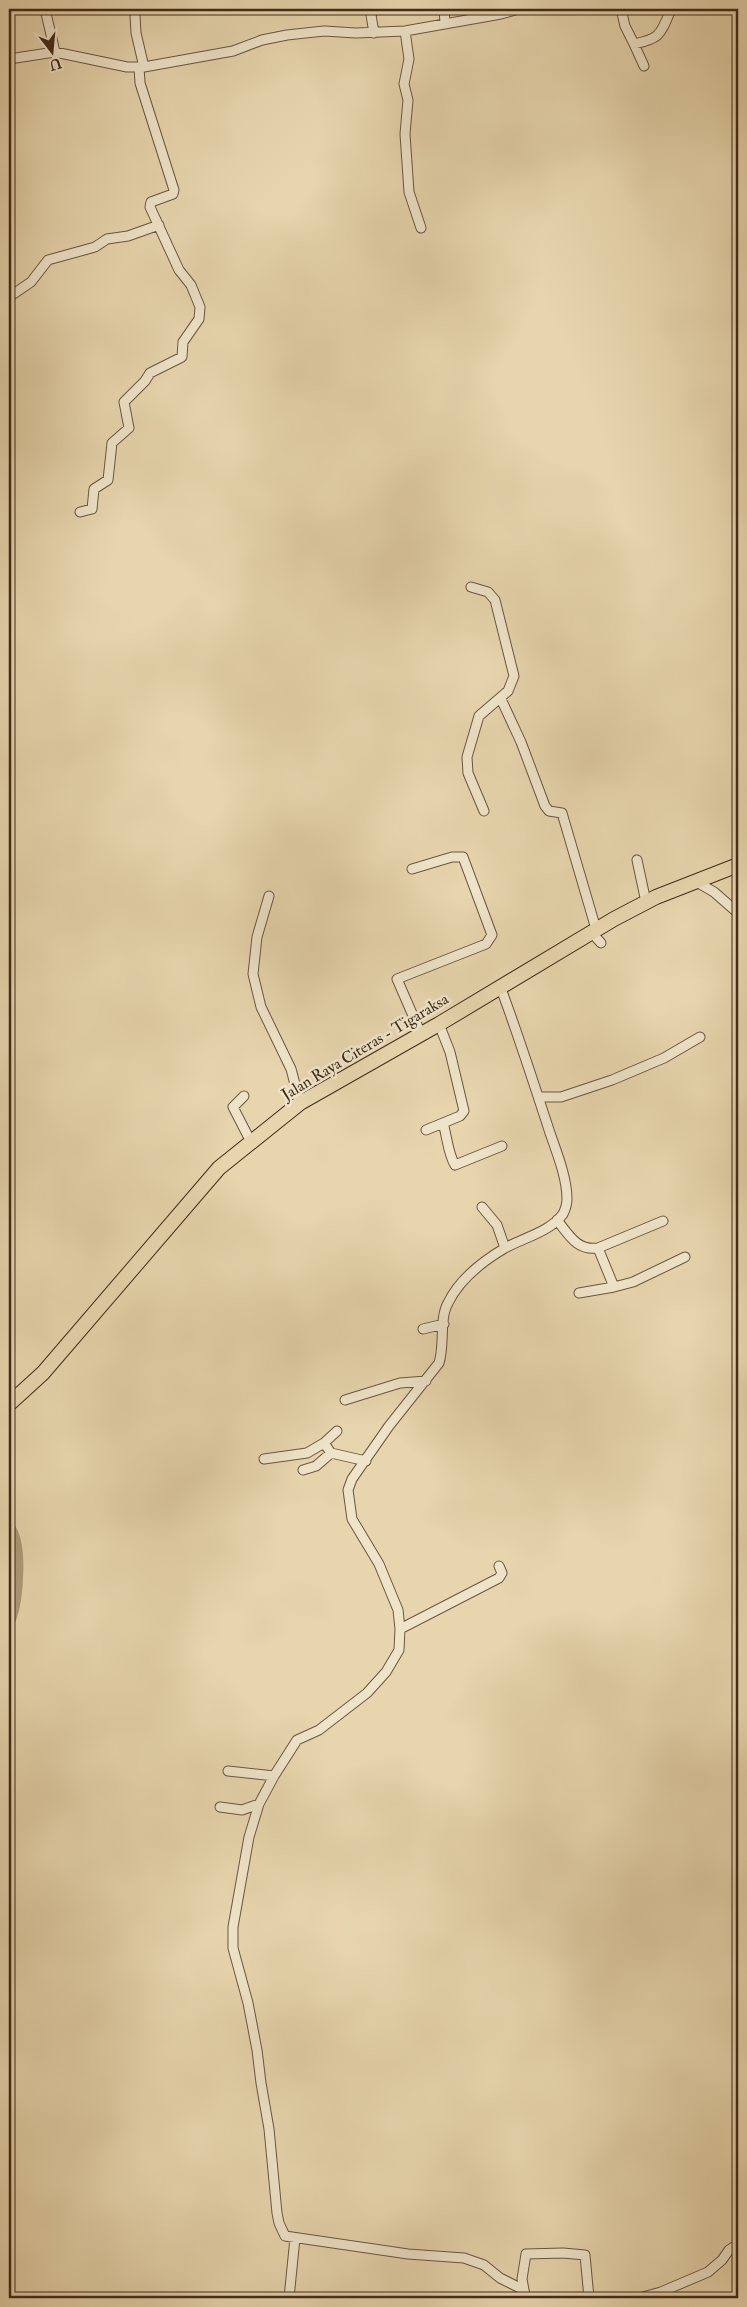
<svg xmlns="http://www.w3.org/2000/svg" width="747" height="2307" font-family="'IM FELL Double Pica',serif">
<rect width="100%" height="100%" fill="#e7d5ad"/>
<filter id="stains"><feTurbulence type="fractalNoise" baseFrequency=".004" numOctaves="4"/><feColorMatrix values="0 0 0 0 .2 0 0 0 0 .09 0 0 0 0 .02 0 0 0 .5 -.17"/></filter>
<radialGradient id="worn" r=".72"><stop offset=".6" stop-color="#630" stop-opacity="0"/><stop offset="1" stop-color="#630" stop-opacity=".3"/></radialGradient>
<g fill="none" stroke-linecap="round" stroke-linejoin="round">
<!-- river -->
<path stroke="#ae9b7b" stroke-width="15" d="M9,1530C20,1547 16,1599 9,1618"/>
<defs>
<path id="street" d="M45,9L55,52
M374,9L371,15L374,33
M444,9L445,23
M621,9L625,26L634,44C658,39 660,36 669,14
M135,15L136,33L144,67
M405,31L409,59L404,84L408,100L405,134L409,192L421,228
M634,44L644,66
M9,59L55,52L127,67H144L233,51L262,40L287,35L324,31L356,33L405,31L501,14L519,9
M9,297L31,282L48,260L95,247L107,239L128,236L159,225
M80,512L92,509L94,489L108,480L112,443L129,428L124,402L145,381L150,373L182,357L183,342L199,319L200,307L191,285L179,270L150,207L151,202L173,194L174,190L140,83L139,67
M471,587L488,592L495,600L514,676L508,691L479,716L467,757L468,773L484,811
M501,699L521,742L545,806L549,811L562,813L596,929
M637,860L646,902
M412,869L452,857H463L492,935L486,944L397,979L421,1034
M695,881L714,892L738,913
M269,896L257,937L253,974L261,1007L291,1069L300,1103
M591,932L601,943
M500,986C518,1034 534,1084 550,1133C557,1153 567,1178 567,1199C567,1203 565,1210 563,1214C550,1232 523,1238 505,1248C483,1261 459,1280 448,1303C439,1319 445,1344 439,1363L389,1426L352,1479L348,1490L352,1519L379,1564L398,1610L400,1629L399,1650L386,1672L367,1693L319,1730L297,1740L274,1776L259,1804L249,1837L233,1927V1948L248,2003L257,2050L261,2083L269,2129L277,2213L279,2223L285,2236L408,2254L464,2258L484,2265L500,2278L524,2290L526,2298
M244,1096L233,1107L251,1142
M539,1097H561L612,1080L664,1058L700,1037
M443,1123C447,1136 448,1154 455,1165L502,1146
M426,1130L460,1116L464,1111L450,1052L439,1024
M482,1207L497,1225L505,1248
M557,1220C569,1235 577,1251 598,1248L663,1221
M598,1248L614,1287L633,1282L685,1257
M579,1293L614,1287
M423,1329L444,1324
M345,1400L400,1383L426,1381
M324,1443L337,1431
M264,1459L307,1453L324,1443L331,1453
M303,1470L316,1466L331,1453L366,1461
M400,1629L499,1578L502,1573L499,1566
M228,1771L274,1776
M220,1807L242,1810L259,1804
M524,2290L522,2279L526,2254L563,2253L585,2255L589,2298
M289,2298L295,2238
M639,2298L661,2292L708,2272L722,2260L729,2250L738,2244"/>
<path id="primary" d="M9,1404L43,1373L219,1168L300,1103L439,1024L614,919L656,897L738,865"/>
</defs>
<!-- street casing -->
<use href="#street" stroke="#6a563f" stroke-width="11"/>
<!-- primary casing -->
<use href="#primary" stroke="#402b1a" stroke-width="16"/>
<!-- street -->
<use href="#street" stroke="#efe4ca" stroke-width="9"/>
<!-- primary -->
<use href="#primary" stroke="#e7d5ad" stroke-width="14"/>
</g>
<g text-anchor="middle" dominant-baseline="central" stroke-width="5" stroke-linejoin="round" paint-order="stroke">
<!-- street labels -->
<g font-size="16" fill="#402b1a" stroke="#efe4ca">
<text transform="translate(365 1047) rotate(-31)">Jalan Raya Citeras - Tigaraksa</text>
</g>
</g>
<!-- margin -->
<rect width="747" height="2307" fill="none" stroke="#e7d5ad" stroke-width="30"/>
<rect x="10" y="10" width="727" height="2287" fill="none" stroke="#402b1a" stroke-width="2.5"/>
<rect x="15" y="15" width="717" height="2277" fill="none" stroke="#402b1a"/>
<!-- north arrow -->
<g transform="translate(52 52) rotate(164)" stroke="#efe4ca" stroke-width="4" paint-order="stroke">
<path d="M0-4L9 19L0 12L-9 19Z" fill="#402b1a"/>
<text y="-8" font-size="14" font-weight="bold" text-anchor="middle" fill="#402b1a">U</text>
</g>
<rect width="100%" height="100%" filter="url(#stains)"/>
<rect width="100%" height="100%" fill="url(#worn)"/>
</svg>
